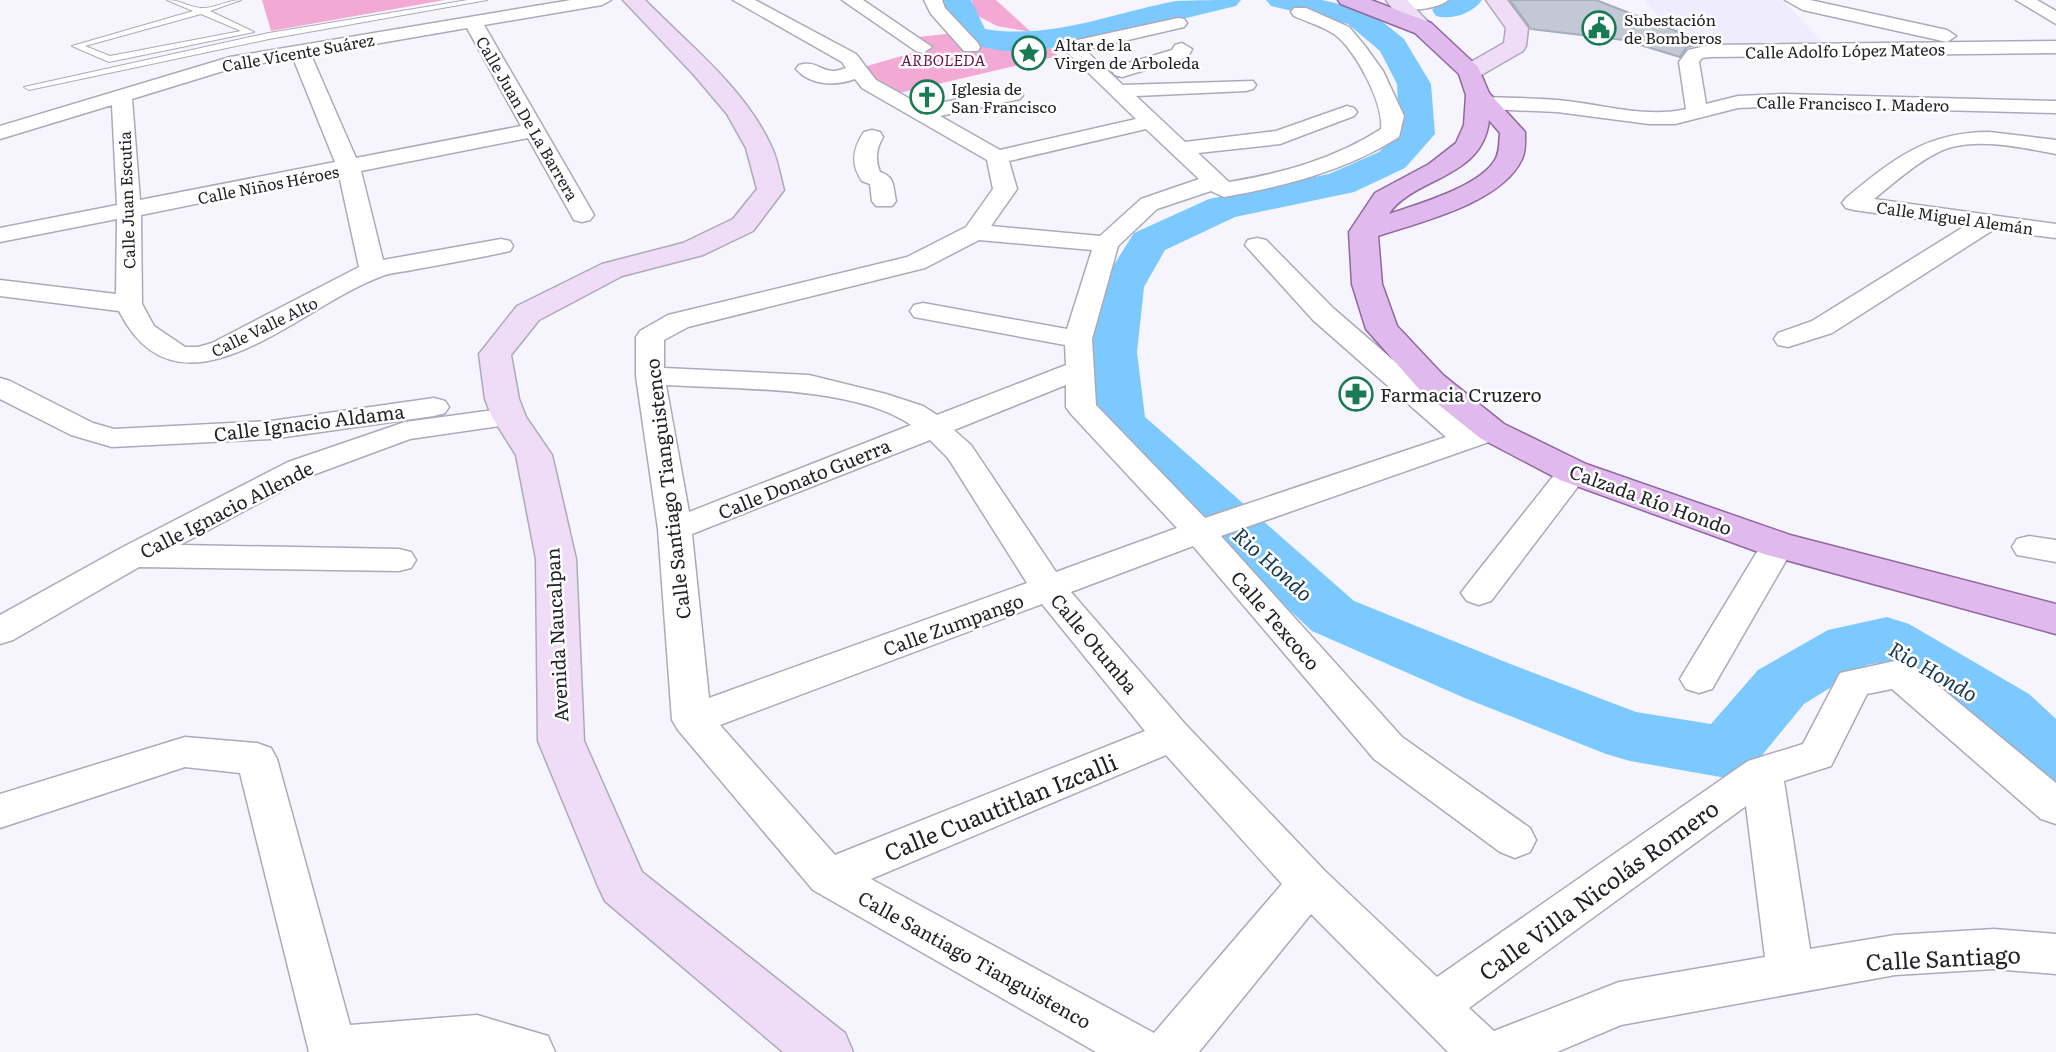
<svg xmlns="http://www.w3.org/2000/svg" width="2056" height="1052" font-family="Literata,serif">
<rect width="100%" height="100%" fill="#f6f5fe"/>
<!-- built -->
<path fill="#eeecfd" d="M1645,0H1782L1825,44L1715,46L1666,27Z"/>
<!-- green -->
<path fill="#f2a9d4" d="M262,0H445L271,31Z
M972,0H996L1031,32L997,26L974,14Z
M955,33L961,41C991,46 1017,47 1046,43L1058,56L878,98L864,82L860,68L919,51L909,38Z"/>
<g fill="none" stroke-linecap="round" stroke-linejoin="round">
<!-- river -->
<path fill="#7bc9fe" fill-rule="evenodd" d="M941,0H971L985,29C1052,40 1112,13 1176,1C1196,0 1220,0 1241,0L1236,6L1099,39L1035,51H1004L962,43Z
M1266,0H1322L1369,11L1404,39L1431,84L1435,134L1405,168L1354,192L1235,217L1165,250L1144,287L1137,352L1145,417L1354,601L1513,665L1636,712L1711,724L1758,670L1828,630L1887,617L1909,624L2029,694L2056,719V786L2032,779L1983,728L1878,663L1867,665L1804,704L1750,770L1726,778L1630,761L1606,754L1467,699L1312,631L1102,433L1095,422L1089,352L1100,287L1134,233L1209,199L1329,174L1379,152L1399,132L1397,84L1380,51L1348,24L1271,6Z
M1444,0H1482C1472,14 1452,20 1436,16L1432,10Z"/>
</g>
<!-- building -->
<path fill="#c2c8d5" stroke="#a7aeba" stroke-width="2" d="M1510,0H1596L1707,43L1687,47L1680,57L1624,40L1531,29Z"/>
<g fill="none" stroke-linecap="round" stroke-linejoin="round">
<defs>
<path id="lane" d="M167,0C180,0 189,7 201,8C213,9 228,0 241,0L210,11L254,32L109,62L72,46L193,11ZM201,14L241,31L110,56L85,46Z
M468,0H487L269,39L29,90L24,87L269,33Z"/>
<path id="street" d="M571,0H611L602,5L484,25L594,215L590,220L582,222L574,220L528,138L361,171L383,260L501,239L510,241L513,246L510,251L501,253C473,259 445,264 417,269C405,272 391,272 380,277C300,306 180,432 119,311L0,296V280L116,294L117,219L0,242V228L117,205L112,105L0,139V126L230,57ZM467,28L521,126L356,158L311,55ZM293,58L335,162L140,200L132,99L233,68ZM339,175L359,267L212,343L198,347H185L154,326L142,304L141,215Z
M733,0H755L856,54L876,80L923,106L1013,89L1020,91L1023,95L1020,99L940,116L1000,150L1136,119L1062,47L1064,43L1178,18L1184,19L1187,23L1184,27L1085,50L1123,85L1253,81L1256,85L1253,89L1246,91L1136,96L1185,142L1276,131L1347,106L1354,108L1357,112L1354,116L1280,144L1198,153L1229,182C1283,173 1334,159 1381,129C1384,104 1355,48 1334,34C1322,26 1307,22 1294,16L1291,12L1294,8H1306L1349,27L1365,46L1383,71L1404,116L1399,137C1345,171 1286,186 1224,197L1211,191L1157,209L1118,246L1092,339L1096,405L1205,518L1446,437L1313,320L1245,245L1248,240L1257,238L1266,240L1333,308L1472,428L1492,422L1503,425L1507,431L1503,437L1221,536L1402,737L1530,828L1536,840L1530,852L1515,858L1500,852L1374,759L1193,546L1071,592L1186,725L1325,871L1437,977L1748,761L1803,744L1840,673L1899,660L1912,664L2056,783V824L2041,819L1892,689L1867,694L1831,766L1784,781L1810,949L1895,935L1994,929L2056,934V974L1994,969L1895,975L1621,1025L1557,1052H1448L1311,914L1199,1052H1096L813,890L678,730L672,720L658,529L636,376V337L640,331L668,315L907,257L966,227L993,189L987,160L862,88L855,79C835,86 811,86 796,69L799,65C821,59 821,78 846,68L842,62ZM1146,129L1199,179L1141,199L1100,236L991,226L1017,189L1009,161ZM979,240L1092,250L1067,329L923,303L914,305L910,311L914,317L1065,345L1066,365L937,415L923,406L886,394L809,375L664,368V340L688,327L925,268ZM666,385C734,389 855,386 911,425L689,512ZM1066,385V407L1070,413L1177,528L1056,572L971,445L954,430ZM930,440L948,458L1027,583L709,698L692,534ZM1042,604L1145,731L835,855L720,725ZM1166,755L1282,884L1154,1033L871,879ZM1746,806L1765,957L1619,982L1494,1031L1469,1008Z
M842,0H863L932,47L923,53L916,51Z
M924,0H942L945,8L978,43L980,47L978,51H964L931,14Z
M1399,0H1448C1439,9 1400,14 1391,5Z
M1785,0H1810L1947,30L1956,36L1947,42L1803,10Z
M2016,0H2037L2056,11V24Z
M2056,41V53L1710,57L1702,58L1699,62L1706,104L1738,96L1784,94L2056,101V113L1784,106L1738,108L1675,124H1649L1557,112L1486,109L1479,107L1476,103L1479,99L1486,97C1509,98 1533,98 1557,100C1598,103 1645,119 1686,109L1679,62L1688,50L1710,45Z
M1182,43L1192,49L1188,57L1122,77L1115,75L1112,71L1115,67L1172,50L1175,45Z
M872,130L880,132L883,137C876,149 875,159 880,172C895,177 893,186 896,201L892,206H876L872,201L870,184L862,181C850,164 853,148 864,132Z
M1989,132L2056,140V154C2024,148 1985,139 1952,147C1927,153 1894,183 1874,199L2056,224V238L1993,230L1832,333L1788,347L1778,345L1774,339L1778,333L1812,321L1965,226L1854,210L1846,208L1842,203L1846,198C1892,160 1926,132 1989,132Z
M0,378L10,381L93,423L114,429L271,421L434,398L445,401L449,407L445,413L434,416L271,439L112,447L71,435L0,399Z
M509,408L520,411L524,417L520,423L410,439L310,476L180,545L399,549L411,552L416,560L411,568L399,571L139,567L13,640L0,644V615L121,548L288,462L405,422Z
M1573,462L1584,465L1589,472L1491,601L1479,605L1467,601L1461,593L1467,585L1562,465Z
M1778,534L1790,537L1795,545L1712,689L1699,693L1686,689L1680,679L1686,669L1766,537Z
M2029,536L2056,540V562L2017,555L2012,547L2017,539Z
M185,737L257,743L271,748L277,759L350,1025L477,1015L548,1036L555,1052H309L240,773L185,767L0,828V794Z"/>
<path id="secondary" d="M623,0H645C689,45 746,89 772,148C778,161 780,176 784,190L753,231L703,255L622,276L539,320L511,355L519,399L526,417L552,455L576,559L584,741L642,872L845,1033L853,1052H783L605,901L598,886L538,741L536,559L516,455L492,417L485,399L479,354L517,306L602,264L683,243L733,219L757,189L746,148L727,114L694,75Z
M1386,0H1407L1434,28L1431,33C1412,37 1396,14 1386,0Z
M1486,0H1507L1528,28L1526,46L1523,51L1478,77H1462L1459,72L1462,67L1504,43L1506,28Z"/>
<path id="primary" d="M1338,0H1371L1431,23L1478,67L1489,93L1525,132C1525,140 1526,151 1522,159C1502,203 1420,222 1378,236L1382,284L1397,326L1443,375L1504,424L1586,464L1790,535L2056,604V634L1764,554L1560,480L1480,438L1419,389L1366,329L1352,284L1349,232L1375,193L1429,164L1456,143L1464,125L1466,95L1459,74L1415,33L1341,4ZM1489,120L1500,133C1499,142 1500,152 1495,160C1479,187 1418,204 1389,214C1413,177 1483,179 1489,120Z"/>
</defs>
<!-- lane casing -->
<use href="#lane" stroke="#acaab8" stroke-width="2"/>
<!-- street casing -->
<use href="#street" stroke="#acaab8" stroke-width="3"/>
<!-- secondary casing -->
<use href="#secondary" stroke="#acaab8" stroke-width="3"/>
<!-- primary casing -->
<use href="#primary" stroke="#90679f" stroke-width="3"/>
<!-- lane -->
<use href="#lane" fill="#fff" fill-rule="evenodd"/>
<!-- street -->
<use href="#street" fill="#fff" fill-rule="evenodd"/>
<!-- secondary -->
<use href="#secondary" fill="#efdcf6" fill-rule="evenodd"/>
<!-- primary -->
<use href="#primary" fill="#e0baec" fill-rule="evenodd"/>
</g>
<!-- icons -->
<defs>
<symbol id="civic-ring" viewBox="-11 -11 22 22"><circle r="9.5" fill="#fff" stroke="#197b53" stroke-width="1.5"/><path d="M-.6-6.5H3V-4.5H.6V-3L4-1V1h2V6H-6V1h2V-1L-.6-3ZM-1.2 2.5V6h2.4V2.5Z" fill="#197b53"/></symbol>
<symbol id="sight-ring" viewBox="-11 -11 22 22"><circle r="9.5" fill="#fff" stroke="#197b53" stroke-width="1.5"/><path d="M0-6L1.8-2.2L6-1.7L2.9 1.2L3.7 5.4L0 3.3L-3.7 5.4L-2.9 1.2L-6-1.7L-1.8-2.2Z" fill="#197b53"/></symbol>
<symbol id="church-ring" viewBox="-11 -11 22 22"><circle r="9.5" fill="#fff" stroke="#197b53" stroke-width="1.5"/><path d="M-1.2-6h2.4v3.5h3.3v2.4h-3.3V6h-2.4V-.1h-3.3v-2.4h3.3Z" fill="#197b53"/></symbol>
<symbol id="pharmacy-ring" viewBox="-11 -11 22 22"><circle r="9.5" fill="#fff" stroke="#197b53" stroke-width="1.5"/><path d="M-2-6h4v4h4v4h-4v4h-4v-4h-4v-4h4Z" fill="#197b53"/></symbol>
</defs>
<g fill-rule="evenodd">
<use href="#civic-ring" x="1580" y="9" width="38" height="38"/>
<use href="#sight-ring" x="1010" y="34" width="38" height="38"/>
<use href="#church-ring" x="908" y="78" width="38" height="38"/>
<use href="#pharmacy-ring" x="1337" y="375" width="38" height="38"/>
</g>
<g text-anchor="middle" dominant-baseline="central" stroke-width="5" stroke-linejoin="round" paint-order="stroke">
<!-- far-poi labels -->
<g font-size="16" fill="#222227" stroke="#fff" text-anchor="start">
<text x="1624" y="19">Subestación<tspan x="1624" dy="18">de Bomberos</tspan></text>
<text x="1054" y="44">Altar de la<tspan x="1054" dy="18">Virgen de Arboleda</tspan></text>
<text x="951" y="88">Iglesia de<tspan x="951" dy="18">San Francisco</tspan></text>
</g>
<!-- far-street labels -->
<g font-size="16" fill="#222227" stroke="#fff">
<text transform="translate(1845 50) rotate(-1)">Calle Adolfo López Mateos</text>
<text transform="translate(298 52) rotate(-10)">Calle Vicente Suárez</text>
<text transform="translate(1853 103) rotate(1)">Calle Francisco I. Madero</text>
<text transform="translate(528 118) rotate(60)">Calle Juan De La Barrera</text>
<text transform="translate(268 184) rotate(-11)">Calle Niños Héroes</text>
<text transform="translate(126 200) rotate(-92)">Calle Juan Escutia</text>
<text transform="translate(1955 217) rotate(8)">Calle Miguel Alemán</text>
<text transform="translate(264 326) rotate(-26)">Calle Valle Alto</text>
</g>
<!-- far-park labels -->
<g font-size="16" font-style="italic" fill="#6d1452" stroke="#fff">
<text x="943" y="59">ARBOLEDA</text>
</g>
<!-- poi labels -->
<g font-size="19" fill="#222227" stroke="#fff" text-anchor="start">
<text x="1380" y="394">Farmacia Cruzero</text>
</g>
<!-- street labels -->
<g font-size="19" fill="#222227" stroke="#fff">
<text transform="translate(309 422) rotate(-7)">Calle Ignacio Aldama</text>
<text transform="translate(804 478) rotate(-22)">Calle Donato Guerra</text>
<text transform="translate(667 489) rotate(-97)">Calle Santiago Tianguistenco</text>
<text transform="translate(1651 499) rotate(20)">Calzada Río Hondo</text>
<text transform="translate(226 509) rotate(-27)">Calle Ignacio Allende</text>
<text transform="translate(1276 620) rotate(49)">Calle Texcoco</text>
<text transform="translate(953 624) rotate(-20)">Calle Zumpango</text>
<text transform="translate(556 635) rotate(-93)">Avenida Naucalpan</text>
<text transform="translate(1095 643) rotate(50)">Calle Otumba</text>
<text transform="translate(975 959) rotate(29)">Calle Santiago Tianguistenco</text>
</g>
<!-- water labels -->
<g font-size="21" font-style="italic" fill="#183a50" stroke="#fff">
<text transform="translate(1274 563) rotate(42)">Rio Hondo</text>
<text transform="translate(1934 670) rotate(30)">Rio Hondo</text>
</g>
<!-- near-street labels -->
<g font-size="23" fill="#222227" stroke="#fff">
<text transform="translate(1000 806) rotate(-22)">Calle Cuautitlan Izcalli</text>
<text transform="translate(1598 889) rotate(-36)">Calle Villa Nicolás Romero</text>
<text transform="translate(1943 957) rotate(-3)">Calle Santiago</text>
</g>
</g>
</svg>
